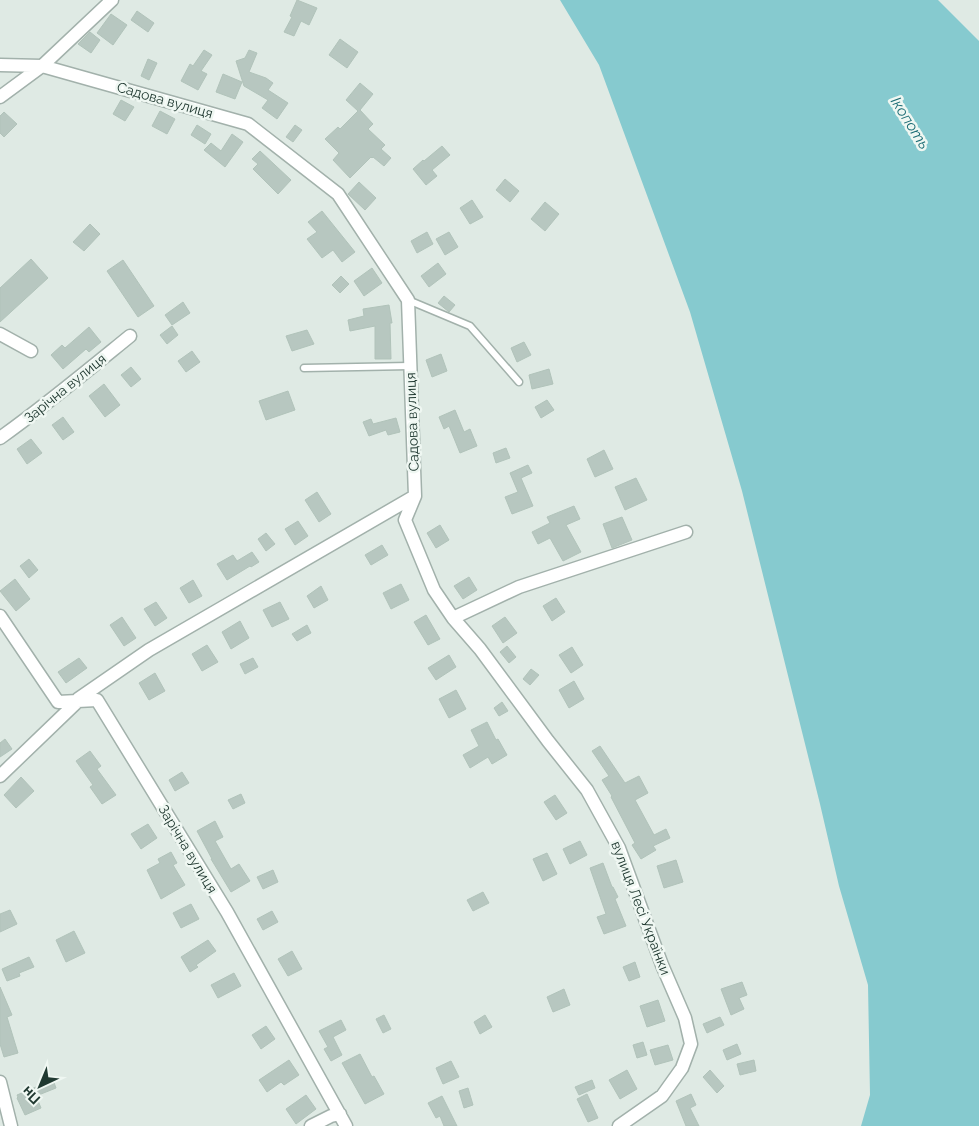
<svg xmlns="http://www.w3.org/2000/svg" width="979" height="1126" font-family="Raleway,sans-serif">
<rect width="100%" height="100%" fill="#dfeae4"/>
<!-- water -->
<path fill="#86cacf" d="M560,0H938L979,41V1126H861L870,1095L868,985L839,886L820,804L742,491L690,312L599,65Z"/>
<!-- building -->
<path fill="#b7c7c0" stroke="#b1c3ba" d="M297,0L317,8L309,25L301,21L294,36L284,32L292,17L290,16Z
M137,11L154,23L148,32L131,20Z
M111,14L127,25L113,45L97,33Z
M90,32L100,40L91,53L78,44Z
M340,39L358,52L347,68L329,55Z
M204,50L212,55L201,71L207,74L198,90L181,81L190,64L193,66Z
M249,50L257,53L249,72L266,78L273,83L268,90L288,103L277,119L262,108L268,100L244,86L236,61L245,58Z
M148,59L157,63L149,80L141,76Z
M223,74L242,82L235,99L216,92Z
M360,83L373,94L360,110L373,124L368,129L385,145L381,149L391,158L384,166L373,157L372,158L371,157L350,178L333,160L339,153L325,139L338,127L340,129L358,111L346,100Z
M121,100L134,107L125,121L113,114Z
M160,111L175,119L167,134L152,126Z
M4,112L17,124L4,137L0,133V116Z
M197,125L211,134L205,144L191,135Z
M295,125L302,130L293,142L286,137Z
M232,134L243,142L225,167L204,150L211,143L221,151Z
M442,146L450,155L432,170L437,176L426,185L413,169L423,160L424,161Z
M260,151L291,180L278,194L253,169L258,164L252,159Z
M505,179L519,191L510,202L496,190Z
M359,182L376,198L365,210L348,194Z
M472,200L483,217L470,224L460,208Z
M545,202L559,214L545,231L531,219Z
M322,211L355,252L342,262L333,250L322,258L307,239L317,232L308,222Z
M90,224L100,234L84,251L73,242Z
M427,232L433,244L417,253L411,241Z
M449,232L458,247L445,255L436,239Z
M31,259L48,278L0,322V288Z
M123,260L154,306L138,317L107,271Z
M438,263L446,274L429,287L421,276Z
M372,268L382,283L364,296L354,281Z
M341,276L349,284L340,293L332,285Z
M444,296L455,305L449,312L438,303Z
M183,302L190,313L172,325L165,315Z
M389,305L392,323H390L391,359H375V326L350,331L348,320L364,316L363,309Z
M172,326L178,335L167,344L160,335Z
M89,327L101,342L89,352L86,349L63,369L51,355L62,345L65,348Z
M307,330L314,344L292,351L286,336Z
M524,342L531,355L517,362L511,348Z
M192,351L200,362L186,372L178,361Z
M441,354L447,371L432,377L426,360Z
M131,367L141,379L131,387L121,375Z
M549,369L553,384L532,389L529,375Z
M104,384L120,405L105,417L89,396Z
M288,391L295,410L266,420L259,401Z
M547,400L554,410L541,418L535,407Z
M455,410L464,432L470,429L477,446L460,453L449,426L444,429L439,417Z
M63,417L74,432L63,440L52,425Z
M396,418L400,432L388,435L386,430L369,436L363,422L371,419L373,424Z
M31,439L42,453L27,464L17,449Z
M506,448L510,458L496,463L493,453Z
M604,450L613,469L595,477L587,459Z
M528,465L532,473L521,478L533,506L512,514L505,497L518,492L510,473Z
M636,478L647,500L625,510L615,487Z
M317,492L331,514L319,522L305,500Z
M574,506L580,519L566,525L581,552L563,561L550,538L538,544L532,532L550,523L547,517Z
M622,517L632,540L612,548L603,524Z
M298,521L308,536L295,545L285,529Z
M440,525L449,540L436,548L427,533Z
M266,533L275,544L266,551L258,539Z
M382,545L388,555L371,565L365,555Z
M252,552L259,562L251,567L250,566L227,580L217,564L233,555L237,561Z
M29,559L38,570L29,578L20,566Z
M469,577L477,590L463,599L454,586Z
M15,579L30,599L16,611L0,591Z
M193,580L202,596L189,603L180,588Z
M401,584L409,600L391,609L383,593Z
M321,586L328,600L314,608L307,596Z
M556,598L565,612L552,621L543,606Z
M156,602L167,618L155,626L144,609Z
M280,602L289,619L272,627L263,610Z
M426,615L440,639L428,645L414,622Z
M122,617L136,638L124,646L110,625Z
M505,617L517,633L503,643L492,626Z
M240,621L249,638L231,649L222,632Z
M307,625L311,633L297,641L292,634Z
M207,645L218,662L202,671L192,654Z
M507,646L516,657L509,663L500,652Z
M572,647L583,665L571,673L559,655Z
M449,655L456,667L436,680L428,668Z
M79,658L87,668L66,683L58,672Z
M253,658L258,667L245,674L240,664Z
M531,669L539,675L530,685L523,679Z
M155,673L165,691L149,700L139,683Z
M574,681L584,699L569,708L559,690Z
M456,690L466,709L449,718L439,699Z
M502,702L508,711L499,716L494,708Z
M487,722L496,740L498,739L507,755L492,764L488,757L470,768L463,755L479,746L471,730Z
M5,739L12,749L0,757V743Z
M600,746L625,783L639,776L648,793L635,800L654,835L666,829L670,838L653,846L656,850L641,859L632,845L635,843L611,797L612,796L602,780L609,776L592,751Z
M90,751L101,766L97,769L116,795L102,804L90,787L93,785L76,761Z
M182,772L189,783L175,791L169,780Z
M21,777L34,791L16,808L4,795Z
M241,794L245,803L233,809L228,800Z
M555,795L567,813L556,820L544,802Z
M215,821L223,837L215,841L231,869L239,864L250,881L231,892L211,859H212L197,831Z
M148,824L157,838L141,849L131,834Z
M580,841L587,855L570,864L563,849Z
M171,852L177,863L173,865L185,885L161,899L147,870L160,863L158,859Z
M547,853L557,874L543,881L533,859Z
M676,860L683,882L664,888L657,866Z
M603,863L612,887H613L618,897L615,899L626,926L604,934L597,917L606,914L590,868Z
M273,870L278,882L263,889L257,877Z
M483,892L489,903L473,911L467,900Z
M191,904L199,919L181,928L173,913Z
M10,910L17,924L0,932V914Z
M272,911L278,922L263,930L257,919Z
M74,931L85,953L66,962L56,940Z
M208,940L216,951L196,965L198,967L190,972L181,957Z
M292,951L302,969L288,976L278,959Z
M29,957L34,967L19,973L20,976L7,981L2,969Z
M635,962L640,977L629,981L623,967Z
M234,973L241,986L218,998L211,985Z
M742,982L747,995L739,998L744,1009L731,1015L721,989Z
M0,987L12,1015L7,1017L18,1053L4,1057L0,1044Z
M564,989L570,1005L553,1012L547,997Z
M658,1000L665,1021L647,1027L640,1006Z
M384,1015L391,1029L383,1033L376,1019Z
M485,1015L492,1027L480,1034L474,1022Z
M720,1017L724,1025L707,1033L703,1024Z
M341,1020L346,1030L333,1037L342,1055L331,1061L324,1049L328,1047L319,1031Z
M266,1026L275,1039L261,1049L252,1035Z
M643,1042L647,1055L637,1058L633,1045Z
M737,1044L741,1054L727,1060L723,1050Z
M668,1045L673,1060L655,1065L650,1050Z
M360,1054L372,1077L374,1076L384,1094L365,1104L342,1063Z
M289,1060L299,1075L284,1085L281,1082L267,1092L259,1080Z
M754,1060L756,1071L740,1075L737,1064Z
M451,1061L459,1077L443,1084L436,1068Z
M627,1070L637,1089L620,1099L609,1080Z
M710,1070L724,1086L717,1093L703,1077Z
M53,1080L56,1088L36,1096L41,1108L25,1115L17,1098L18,1097L17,1095Z
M592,1080L595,1088L579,1095L575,1087Z
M468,1088L473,1105L464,1108L459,1091Z
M587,1094L598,1118L588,1122L577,1099Z
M691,1094L696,1105L690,1108L699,1126H686L676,1101Z
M306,1095L316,1109L296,1124L286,1109Z
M442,1096L457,1126H444L440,1116L436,1118L428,1103Z"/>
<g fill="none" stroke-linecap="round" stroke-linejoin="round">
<defs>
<path id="lane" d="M408,300L470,326L519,382
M304,368L410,366"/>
<path id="street" d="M0,65L42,66L248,124L338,194L408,300L415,496L149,650L78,699V701L0,776
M0,97L42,66L112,0
M0,334L31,351
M0,438C45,406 87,371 130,336
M415,496L405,520L434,590L453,618L480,649L548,741L587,790L619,848L662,965L685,1018L691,1044L682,1068L662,1096L619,1126
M0,616L58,702L97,700L227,912L346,1126
M453,618L519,587L686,532
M0,1082L11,1126
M311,1126L331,1116L340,1114"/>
</defs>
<!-- lane casing -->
<use href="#lane" stroke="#a2b1ab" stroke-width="9"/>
<!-- street casing -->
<use href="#street" stroke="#a2b1ab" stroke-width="15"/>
<!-- lane -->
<use href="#lane" stroke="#fff" stroke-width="6"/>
<!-- street -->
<use href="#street" stroke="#fff" stroke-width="12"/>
</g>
<g text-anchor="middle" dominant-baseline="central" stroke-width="5" stroke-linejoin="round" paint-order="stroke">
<!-- street labels -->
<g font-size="14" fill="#203931" stroke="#eff7f2">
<text transform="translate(165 100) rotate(16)">Садова вулиця</text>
<text transform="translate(65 388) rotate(-39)">Зарічна вулиця</text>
<text transform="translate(412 422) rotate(-92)">Садова вулиця</text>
<text transform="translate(188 849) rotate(59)">Зарічна вулиця</text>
<text transform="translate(641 908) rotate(69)">вулиця Лесі Українки</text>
</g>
<!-- water labels -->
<g font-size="15" font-style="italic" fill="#1b6c74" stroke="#eff7f2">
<text transform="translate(910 123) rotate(58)">Ікопоть</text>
</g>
</g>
<!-- north arrow -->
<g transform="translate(40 1086) rotate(224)" stroke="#eff7f2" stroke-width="4" paint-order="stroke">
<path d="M0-4L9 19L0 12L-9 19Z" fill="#203931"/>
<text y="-8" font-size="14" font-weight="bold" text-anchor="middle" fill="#203931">Пн</text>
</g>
</svg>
